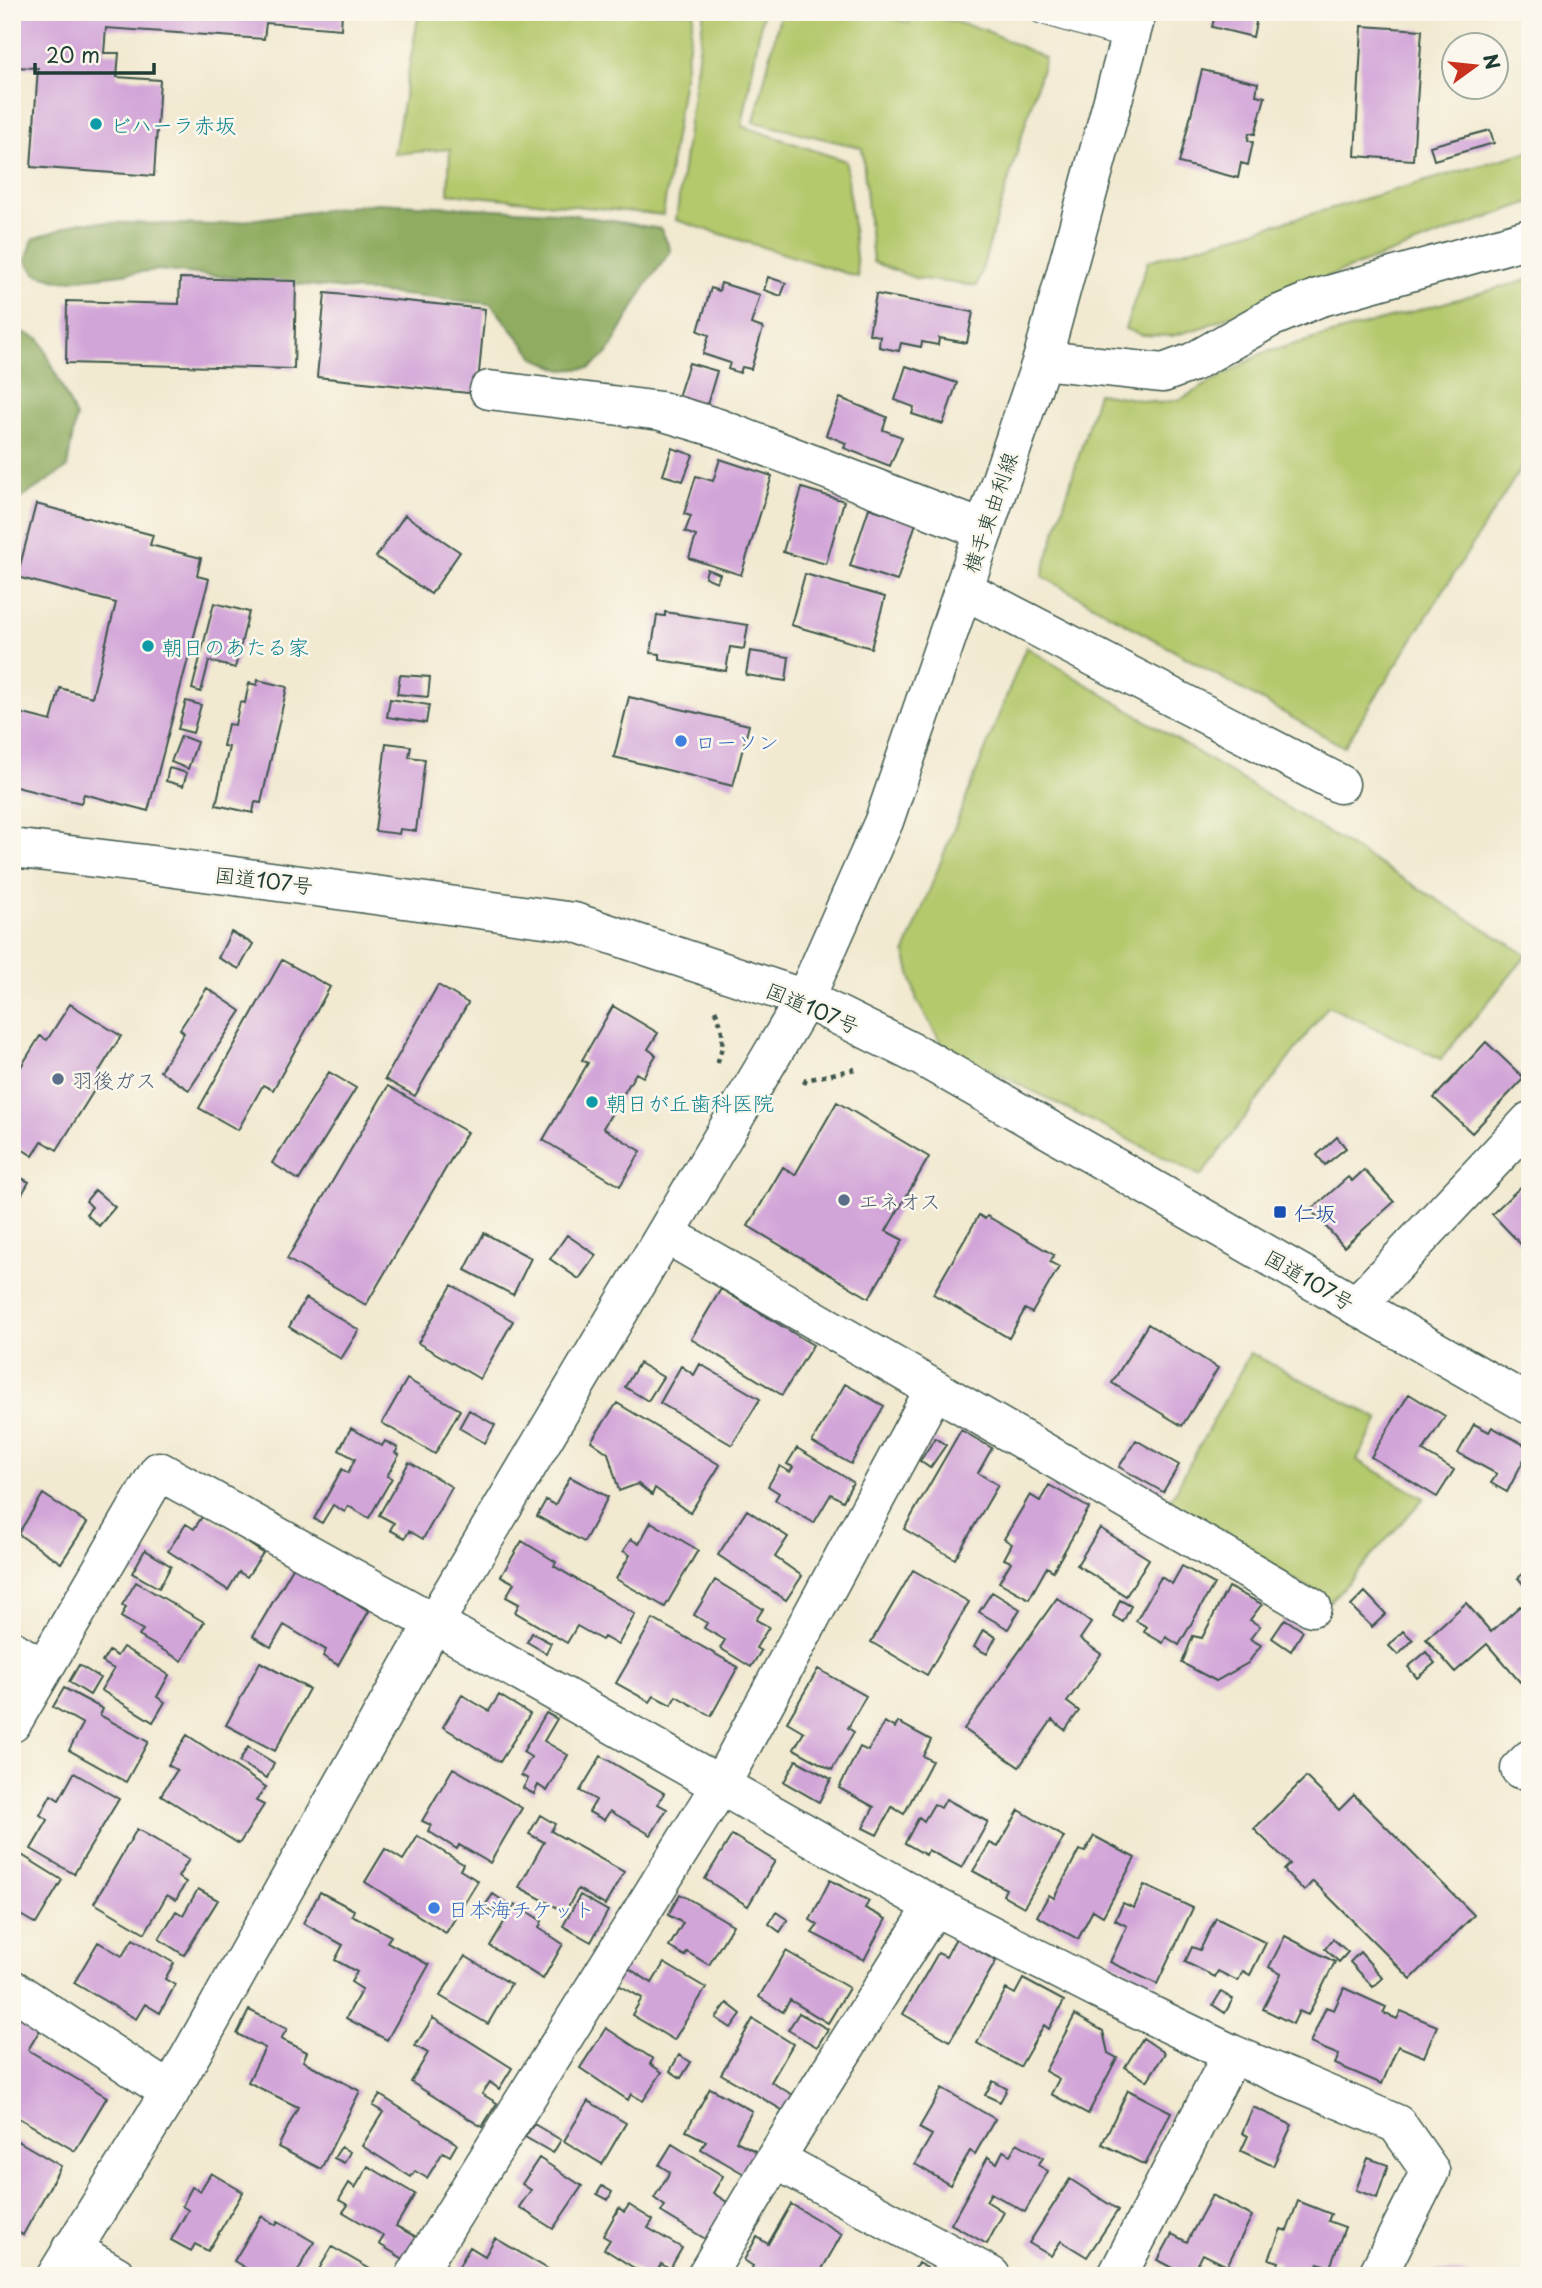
<svg xmlns="http://www.w3.org/2000/svg" width="1542" height="2288" font-family="'Playpen Sans','Klee One',sans-serif">
<rect width="100%" height="100%" fill="#fbf7ec"/>
<filter id="ink" filterUnits="userSpaceOnUse"><feTurbulence type="fractalNoise" baseFrequency=".0143" numOctaves="2"/><feDisplacementMap in="SourceGraphic" scale="14" xChannelSelector="R" yChannelSelector="G"/><feConvolveMatrix kernelMatrix="1 2 1 2 8 2 1 2 1" color-interpolation-filters="sRGB"/></filter>
<filter id="wash" filterUnits="userSpaceOnUse"><feTurbulence type="fractalNoise" baseFrequency=".00686" numOctaves="4" result="noise"/><feDisplacementMap in="SourceGraphic" scale="28" xChannelSelector="R" yChannelSelector="G"/><feGaussianBlur stdDeviation="1.57" result="paint"/><feColorMatrix in="noise" values="0 0 0 0 0 0 0 0 0 0 0 0 0 0 0 0 0 1.4 0 .05"/><feComposite in="paint" operator="in"/></filter>
<g filter="url(#wash)">
<rect width="100%" height="100%" fill="#f1e9d0"/>
<!-- green -->
<path fill="#b4c86c" stroke="#6a8250" stroke-width="2" d="M419,12H694L663,215L448,193L450,149L394,154Z
M704,12H763L742,126L846,161L858,277L676,220Z
M781,12H868L909,23L921,13L985,30L1045,58L977,286L915,278L873,262L862,148L754,122Z
M1530,151V202L1296,288L1203,327L1172,336L1142,335L1125,329L1148,261Z
M1530,279V454L1344,747L1042,576L1098,393L1159,403L1181,399L1263,353Z
M1026,647L1527,955L1441,1059L1328,1006L1201,1176L943,1046L917,1001L905,952Z
M1250,1353L1379,1419L1357,1460L1424,1498L1331,1601L1168,1504Z"/>
<!-- forest -->
<path fill="#8fac60" stroke="#57744a" stroke-width="2" d="M377,203L556,212L661,229L671,251L646,285L608,353L590,368L562,370L535,358L491,304L158,270L61,281L36,274L26,261L33,239L80,222L213,225Z
M12,328L40,339L76,417L67,468L12,504Z"/>
<g id="blocks">
<!-- building -->
<path fill="#d2a5d8" d="M12,12H342L341,29L266,23L264,39L106,28L104,53H119L117,77L160,80L154,176L31,167L38,68L12,67Z
M1223,12H1258L1253,37L1212,27L1215,15L1221,17Z
M1362,26L1422,30L1413,160L1355,156Z
M1202,70L1258,83L1256,95L1265,97L1255,134L1249,133L1248,140L1253,142L1248,165L1241,163L1238,178L1179,163Z
M1490,130L1494,143L1434,160L1430,146Z
M768,277L786,283L781,296L764,290Z
M180,278L296,281L294,369L66,363L67,301L179,304Z
M721,283L760,295L751,324L763,328L751,369L742,367L740,373L728,369L730,363L703,354L709,335L698,331L711,288L719,291Z
M325,293L485,309L477,394L317,377Z
M876,294L973,312L967,343L939,338L938,345L922,342L921,347L901,343L899,351L879,347L880,336L869,334Z
M689,363L717,371L707,405L678,397Z
M906,366L957,383L943,424L912,414L914,407L895,400Z
M840,398L887,417L883,430L902,437L890,466L844,448L846,443L826,435Z
M672,448L693,455L683,481L663,475Z
M720,459L772,476L741,575L689,558L696,536L685,532L691,516L684,514L696,476L713,481Z
M802,488L844,501L826,564L783,552Z
M36,504L153,535L150,545L201,558L197,576L209,579L148,811L84,794L81,803L12,786V711L51,721L60,688L92,697L116,603L17,577Z
M869,508L916,523L897,581L850,566Z
M405,515L460,552L431,594L376,557Z
M707,569L720,574L717,582L705,577Z
M805,574L885,597L871,648L791,625Z
M214,603L249,612L235,668L209,661L201,692L192,689Z
M665,612L748,625L744,649L730,647L726,671L660,660V654L651,653L657,615L665,616Z
M750,651L789,657L786,681L746,675Z
M400,675L430,677L428,697L397,694Z
M258,680L287,687L261,803L255,802L253,813L216,805L229,747L223,746L228,724L235,725L240,702L245,703L249,683L257,685Z
M629,697L749,725L733,786L614,757Z
M390,699L429,705L426,723L387,717Z
M186,701L201,705L193,733L178,729Z
M181,736L197,742L188,769L171,762Z
M386,743L411,746L409,757L425,759L416,831L400,829L399,834L375,831Z
M169,768L187,773L183,786L166,781Z
M231,932L253,944L239,969L218,958Z
M282,960L330,987L273,1090L263,1085L238,1130L199,1108Z
M438,985L468,1003L415,1096L385,1079Z
M207,988L241,1011L189,1090L160,1071L184,1033L180,1029Z
M70,1004L121,1036L98,1073L103,1076L57,1150L42,1141L33,1156L12,1143V1081L40,1036L47,1040Z
M613,1006L658,1033L648,1049L656,1055L643,1077L636,1073L603,1128L641,1151L620,1186L543,1140L588,1063L582,1060Z
M1486,1042L1524,1078L1472,1133L1434,1098Z
M329,1072L356,1088L299,1180L272,1163Z
M388,1086L467,1132L366,1305L287,1259Z
M837,1102L929,1157L886,1231L903,1240L869,1298L748,1226L783,1167L795,1175Z
M1337,1137L1346,1148L1325,1165L1317,1155Z
M1364,1170L1394,1202L1344,1247L1311,1210L1348,1177L1352,1181Z
M12,1173L29,1182L22,1194L12,1189Z
M1530,1178V1254L1492,1214Z
M95,1190L115,1207L99,1226L86,1214L92,1207L86,1201Z
M979,1215L985,1219L987,1216L1054,1255L1050,1262L1059,1267L1032,1313L1025,1309L1009,1338L933,1294Z
M484,1233L531,1258L513,1295L465,1270Z
M567,1235L596,1255L579,1279L550,1259Z
M452,1285L513,1321L480,1379L418,1343Z
M721,1289L813,1345L782,1395L691,1339Z
M306,1298L359,1330L341,1359L289,1327Z
M1148,1324L1218,1368L1182,1426L1112,1383Z
M639,1363L663,1377L648,1401L625,1387Z
M700,1364L760,1399L732,1445L660,1403L681,1366L694,1375Z
M407,1379L460,1410L435,1454L382,1423Z
M845,1384L884,1406L851,1464L812,1442Z
M1409,1394L1445,1416L1423,1451L1454,1470L1437,1497L1371,1457Z
M617,1403L720,1465L690,1513L655,1488L652,1495L638,1484L619,1491L608,1453L591,1441Z
M469,1410L495,1425L485,1443L459,1428Z
M1474,1424L1489,1432L1492,1427L1530,1448L1507,1492L1491,1483L1497,1474L1458,1453Z
M351,1428L382,1446L385,1441L398,1448L395,1453L399,1455L387,1476L392,1478L369,1518L348,1506L345,1512L333,1505L322,1523L314,1519L342,1469L348,1473L355,1459L339,1450Z
M961,1430L992,1448L978,1473L998,1485L955,1559L904,1529Z
M935,1438L946,1445L930,1468L920,1461Z
M1136,1440L1179,1465L1163,1492L1119,1467Z
M797,1448L853,1482L843,1501L831,1494L814,1523L775,1500L779,1493L768,1486L780,1466L790,1472L793,1467L787,1464Z
M409,1462L452,1487L423,1539L409,1531L405,1538L390,1530L394,1523L379,1515Z
M570,1477L608,1497L584,1542L537,1516L546,1500L555,1505Z
M1049,1485L1089,1508L1053,1571L1047,1567L1029,1599L999,1582L1011,1562L1004,1559L1012,1544L1004,1539L1030,1495L1040,1501Z
M43,1494L87,1523L61,1563L18,1534Z
M747,1510L788,1537L775,1557L802,1576L786,1600L718,1555Z
M204,1514L263,1553L247,1577L239,1572L228,1590L168,1551L186,1524L194,1529Z
M651,1522L698,1550L665,1607L616,1579L630,1555L623,1551L631,1539L639,1544Z
M1100,1528L1149,1559L1126,1596L1077,1565Z
M522,1541L556,1562L554,1566L635,1614L618,1645L604,1637L602,1640L577,1626L567,1643L515,1612L519,1604L506,1597L514,1583L501,1576Z
M145,1550L171,1566L159,1588L132,1573Z
M294,1566L369,1611L338,1665L323,1656L326,1650L284,1625L271,1647L253,1636Z
M1182,1566L1214,1584L1179,1645L1166,1637L1163,1643L1144,1632L1147,1627L1136,1621L1161,1577L1172,1584Z
M1530,1568V1592L1518,1578Z
M913,1570L969,1602L927,1675L871,1642Z
M715,1580L763,1609L756,1620L769,1627L756,1648L761,1651L751,1667L720,1648L725,1640L704,1628L707,1623L694,1615Z
M136,1582L204,1622L182,1661L139,1636L143,1630L121,1617L126,1607L122,1605Z
M1228,1587L1262,1604L1250,1620L1260,1626L1250,1639L1261,1645L1248,1663L1216,1681L1182,1663L1193,1636L1202,1638Z
M992,1592L1020,1609L1008,1629L979,1612Z
M1365,1592L1386,1614L1372,1627L1351,1606Z
M1057,1598L1091,1623L1080,1639L1101,1654L1067,1702L1079,1711L1065,1730L1052,1720L1019,1767L964,1729Z
M1120,1600L1131,1606L1123,1622L1113,1616Z
M1466,1603L1491,1632L1520,1606L1530,1617V1677L1528,1675L1520,1682L1487,1644L1455,1672L1426,1639Z
M653,1619L738,1667L711,1716L676,1696L671,1705L654,1696L650,1702L616,1683Z
M1285,1619L1303,1631L1291,1651L1272,1638Z
M983,1630L996,1637L987,1654L974,1647Z
M1403,1631L1413,1640L1398,1655L1389,1646Z
M532,1633L551,1643L546,1653L527,1642Z
M123,1647L169,1675L157,1697L165,1702L153,1722L101,1690L114,1669L102,1662L109,1651L117,1656Z
M1426,1652L1435,1663L1417,1678L1408,1667Z
M260,1662L309,1689L275,1751L226,1725Z
M79,1665L100,1678L90,1695L69,1682Z
M818,1669L866,1696L848,1728L854,1732L832,1770L794,1749L804,1732L787,1722Z
M64,1688L103,1709L100,1715L148,1742L126,1782L69,1750L83,1724L53,1707Z
M462,1695L489,1711L499,1695L530,1714L500,1762L443,1727Z
M546,1713L557,1719L544,1741L568,1755L547,1791L538,1785L534,1794L523,1788L528,1779L521,1775L531,1757L523,1752Z
M884,1722L895,1728L898,1722L931,1740L923,1756L932,1761L904,1814L892,1807L877,1835L863,1828L874,1807L839,1788L860,1747L868,1751Z
M187,1735L266,1787L256,1801L264,1805L239,1844L161,1795L177,1770L168,1765Z
M248,1747L274,1763L267,1778L239,1762Z
M601,1756L664,1793L658,1804L667,1809L651,1835L610,1811L604,1820L589,1812L596,1800L580,1791Z
M796,1760L831,1779L819,1802L784,1782Z
M453,1768L522,1808L490,1863L459,1845L457,1849L428,1831L431,1825L422,1821Z
M74,1773L119,1799L74,1874L31,1849L48,1820L40,1815L51,1795L59,1800Z
M1306,1777L1339,1810L1354,1795L1474,1915L1411,1979L1313,1881L1304,1891L1284,1870L1290,1864L1254,1829Z
M946,1799L988,1822L962,1868L928,1850L926,1855L905,1843L919,1817L924,1821L934,1804L941,1808Z
M1019,1810L1064,1837L1024,1907L1003,1895L1006,1889L973,1871L990,1843L998,1847Z
M540,1815L555,1824L551,1831L624,1872L605,1905L578,1889L565,1912L519,1887L544,1842L529,1834Z
M137,1829L189,1859L178,1877L186,1882L176,1900L167,1895L145,1933L94,1903Z
M732,1835L775,1861L748,1906L705,1879Z
M418,1836L463,1864L460,1870L478,1881L446,1933L365,1882L385,1849L403,1860Z
M1094,1836L1135,1858L1103,1916L1093,1910L1078,1939L1037,1916L1049,1895L1054,1898L1079,1850L1085,1852Z
M12,1849L62,1880L36,1924L12,1910Z
M830,1880L869,1901L865,1908L886,1919L864,1960L812,1933L818,1925L810,1920Z
M1144,1885L1193,1908L1157,1984L1110,1962L1127,1926L1115,1920L1123,1903L1134,1908Z
M198,1889L218,1900L184,1955L159,1939L176,1911L183,1915Z
M320,1892L354,1910L352,1915L391,1936L387,1942L429,1965L387,2040L346,2018L362,1989L351,1982L357,1972L335,1960L343,1945L303,1923Z
M493,1894L508,1904L500,1916L484,1907Z
M680,1894L733,1925L709,1965L687,1952L685,1956L669,1947L683,1923L668,1915Z
M580,1895L608,1911L591,1942L563,1926Z
M515,1904L542,1921L539,1928L563,1944L543,1979L490,1946Z
M776,1912L788,1920L780,1932L769,1924Z
M1216,1918L1266,1943L1250,1975L1243,1971L1238,1981L1218,1971L1215,1977L1185,1962L1192,1947L1200,1950Z
M1285,1936L1335,1962L1308,2015L1299,2011L1293,2024L1263,2009L1281,1974L1269,1967Z
M956,1938L996,1961L950,2041L903,2014L938,1953L946,1957Z
M133,1939L174,1963L165,1979L175,1985L160,2013L145,2004L136,2019L74,1983L98,1942L122,1956Z
M1333,1939L1348,1952L1339,1962L1325,1949Z
M786,1951L849,1988L828,2023L790,2000L783,2012L759,1997Z
M1360,1952L1383,1978L1373,1987L1350,1962Z
M465,1956L511,1984L488,2024L440,1996Z
M664,1963L706,1988L674,2040L632,2015L642,1998L615,1983L625,1966L652,1983Z
M1023,1979L1064,2001L1049,2029L1044,2025L1020,2067L977,2043L1006,1989L1015,1994Z
M1344,1988L1386,2007L1383,2013L1397,2019L1401,2011L1437,2026L1424,2057L1398,2046L1382,2084L1335,2064L1339,2055L1310,2043L1326,2007L1334,2010Z
M1221,1992L1233,1999L1225,2013L1213,2005Z
M727,2003L741,2014L731,2028L716,2018Z
M12,2009L43,2025L28,2050L107,2097L75,2151L12,2114Z
M249,2010L287,2029L281,2039L307,2052L303,2061L360,2091L321,2169L278,2147L298,2107L248,2082L265,2048L237,2034Z
M799,2013L828,2029L817,2047L788,2030Z
M1075,2015L1103,2031L1108,2053L1117,2058L1088,2114L1051,2094L1059,2079L1045,2071Z
M433,2018L512,2068L499,2089L490,2082L482,2094L497,2103L482,2127L411,2082L428,2053L415,2046Z
M753,2019L793,2044L771,2082L793,2095L784,2111L721,2074Z
M606,2028L653,2059L650,2064L662,2072L643,2101L631,2094L628,2100L580,2068Z
M1143,2038L1165,2053L1147,2081L1125,2067Z
M679,2055L691,2062L681,2078L670,2071Z
M993,2081L1007,2089L1000,2102L985,2095Z
M710,2088L752,2111L736,2141L759,2153L746,2175L701,2149L706,2141L686,2131Z
M942,2088L995,2119L975,2154L970,2151L950,2185L915,2164L932,2135L919,2128Z
M1128,2090L1171,2112L1145,2165L1102,2144Z
M380,2095L457,2144L450,2156L443,2152L427,2178L415,2171L411,2177L362,2146L383,2112L373,2106Z
M588,2101L626,2123L602,2164L564,2141Z
M1253,2107L1292,2125L1273,2166L1241,2151L1248,2136L1242,2133Z
M534,2124L561,2140L553,2153L525,2137Z
M18,2141L61,2166L23,2235L16,2231L12,2239V2151Z
M1017,2143L1043,2158L1038,2165L1048,2171L1025,2212L991,2193L986,2201L1004,2212L987,2244L951,2224L988,2157L997,2163L1003,2151L1010,2155Z
M672,2144L723,2176L713,2193L730,2204L707,2240L661,2212L665,2206L654,2198L670,2172L659,2165Z
M341,2147L350,2152L344,2163L334,2158Z
M539,2158L582,2186L553,2229L519,2207L531,2190L522,2184Z
M1368,2158L1388,2165L1377,2198L1356,2190Z
M368,2166L415,2194L396,2226L420,2239L407,2261L379,2244L384,2236L343,2212L348,2205L339,2200L349,2183L355,2188Z
M211,2173L243,2192L208,2251L195,2244L191,2251L171,2240L188,2210L182,2206L192,2187L200,2191Z
M1070,2179L1118,2210L1087,2257L1061,2241L1051,2256L1029,2243Z
M602,2186L612,2192L608,2200L597,2194Z
M1212,2195L1252,2216L1227,2266L1203,2254L1192,2276H1188L1158,2260L1172,2234L1187,2242Z
M1298,2201L1331,2214L1328,2221L1345,2227L1330,2267L1318,2263L1313,2276H1274L1279,2262L1269,2259L1281,2229L1287,2231Z
M791,2204L842,2234L818,2276L748,2275L753,2266L744,2260L757,2237L768,2244Z
M629,2205L653,2220L648,2228L682,2248L670,2269L661,2264L655,2276H647L604,2249L610,2240L603,2236L619,2208L624,2212Z
M261,2216L276,2225L278,2221L314,2242L295,2276H259L234,2261Z
M495,2238L553,2272L550,2276H476L459,2266L470,2247L485,2256Z
M332,2247L382,2276H315Z
M918,2263L927,2268L924,2275L914,2271Z
M1435,2270L1469,2274L1468,2276H1435Z"/>
</g>
</g>
<g filter="url(#ink)">
<use href="#blocks" fill-opacity="0" stroke="#3e574b" stroke-width="2"/>
<g fill="none" stroke-linecap="round" stroke-linejoin="round">
<defs>
<path id="service" d="M1041,12L1130,38"/>
<path id="minor" d="M1042,360L1163,373L1193,362L1270,318L1318,298L1530,238
M489,390L661,411L718,428L984,530
M963,589L1340,784
M666,1234L1312,1607
M1356,1306L1530,1121
M12,1650L43,1669
M12,1723L159,1471L434,1623L934,1906L1099,1990L1232,2054L1397,2124L1430,2171L1377,2276
M1520,1769L1530,1759
M12,1989L170,2092
M775,2159L991,2276
M71,2249L117,2276
M415,2276L720,1786L934,1390
M706,2276L775,2159L934,1906
M1117,2276L1232,2054"/>
<path id="tertiary" d="M56,2276L170,2092L434,1623L805,999"/>
<path id="primary" d="M805,999L884,821L1042,360L1137,12"/>
<path id="trunk" d="M12,848L145,864L574,922L805,999L924,1058L1530,1405"/>
</defs>
<!-- service casing -->
<use href="#service" stroke="#3e574b" stroke-width="25"/>
<!-- minor casing -->
<use href="#minor" stroke="#3e574b" stroke-width="41"/>
<!-- tertiary casing -->
<use href="#tertiary" stroke="#3e574b" stroke-width="41"/>
<!-- primary casing -->
<use href="#primary" stroke="#3e574b" stroke-width="41"/>
<!-- trunk casing -->
<use href="#trunk" stroke="#3e574b" stroke-width="41"/>
<!-- path -->
<path stroke="#3e574b" stroke-width="4.5" stroke-dasharray="5 5" stroke-linecap="butt" d="M715,1010C725,1031 724,1044 717,1065
M804,1084L806,1080L855,1069"/>
<!-- service -->
<use href="#service" stroke="#fff" stroke-width="23"/>
<!-- minor -->
<use href="#minor" stroke="#fff" stroke-width="38"/>
<!-- tertiary -->
<use href="#tertiary" stroke="#fff" stroke-width="38"/>
<!-- primary -->
<use href="#primary" stroke="#fff" stroke-width="38"/>
<!-- trunk -->
<use href="#trunk" stroke="#fff" stroke-width="38"/>
</g>
</g>
<!-- markers -->
<g fill="#0f9aa8" stroke="#fbf7ec" stroke-width="2.5">
<circle cx="96" cy="124" r="7"/>
<circle cx="148" cy="646" r="7"/>
<circle cx="592" cy="1102" r="7"/>
</g>
<g fill="#3f7fe0" stroke="#fbf7ec" stroke-width="2.5">
<circle cx="681" cy="741" r="7"/>
<circle cx="434" cy="1908" r="7"/>
</g>
<g fill="#5c6f8a" stroke="#fbf7ec" stroke-width="2.5">
<circle cx="58" cy="1079" r="7"/>
<circle cx="844" cy="1200" r="7"/>
</g>
<rect fill="#1a4fb4" stroke="#fbf7ec" stroke-width="2.5" x="1273" y="1205" width="14" height="14" rx="3.5"/>
<g text-anchor="middle" dominant-baseline="central" stroke-width="5" stroke-linejoin="round" paint-order="stroke">
<!-- culture labels -->
<g font-size="21" fill="#0d838f" stroke="#fbf7ec" text-anchor="start">
<text x="110" y="124">ビハーラ赤坂</text>
<text x="162" y="646">朝日のあたる家</text>
<text x="606" y="1102">朝日が丘歯科医院</text>
</g>
<!-- street labels -->
<g font-size="21" fill="#1f3d34" stroke="#fbf7ec">
<text transform="translate(989 512) rotate(-71)">横手東由利線</text>
<text transform="translate(264 879) rotate(7)">国道107号</text>
<text transform="translate(813 1007) rotate(23)">国道107号</text>
<text transform="translate(1310 1279) rotate(30)">国道107号</text>
</g>
<!-- shop labels -->
<g font-size="21" fill="#366cbe" stroke="#fbf7ec" text-anchor="start">
<text x="695" y="741">ローソン</text>
<text x="448" y="1908">日本海チケット</text>
</g>
<!-- service labels -->
<g font-size="21" fill="#4e5e75" stroke="#fbf7ec" text-anchor="start">
<text x="72" y="1079">羽後ガス</text>
<text x="858" y="1200">エネオス</text>
</g>
<!-- transit labels -->
<g font-size="21" fill="#164399" stroke="#fbf7ec" text-anchor="start">
<text x="1294" y="1212">仁坂</text>
</g>
</g>
<!-- margin -->
<rect width="1542" height="2288" fill="none" stroke="#fbf7ec" stroke-width="42"/>
<!-- north arrow -->
<g transform="translate(1475 66) rotate(75)"><circle r="33" fill="#fbf7ec" stroke="#a3ada2" stroke-width="2"/>
<path d="M0-5L12 26L0 18L-12 26Z" fill="#c8321e"/>
<text y="-10" font-size="19" font-weight="bold" text-anchor="middle" fill="#1f3d34">N</text>
</g>
<!-- scale -->
<path d="M35 63v10h119v-10" fill="none" stroke="#1f3d34" stroke-width="3.5"/>
<text x="46" y="63" font-size="21" fill="#1f3d34" stroke="#fbf7ec" stroke-width="5" paint-order="stroke">20 m</text>
</svg>
